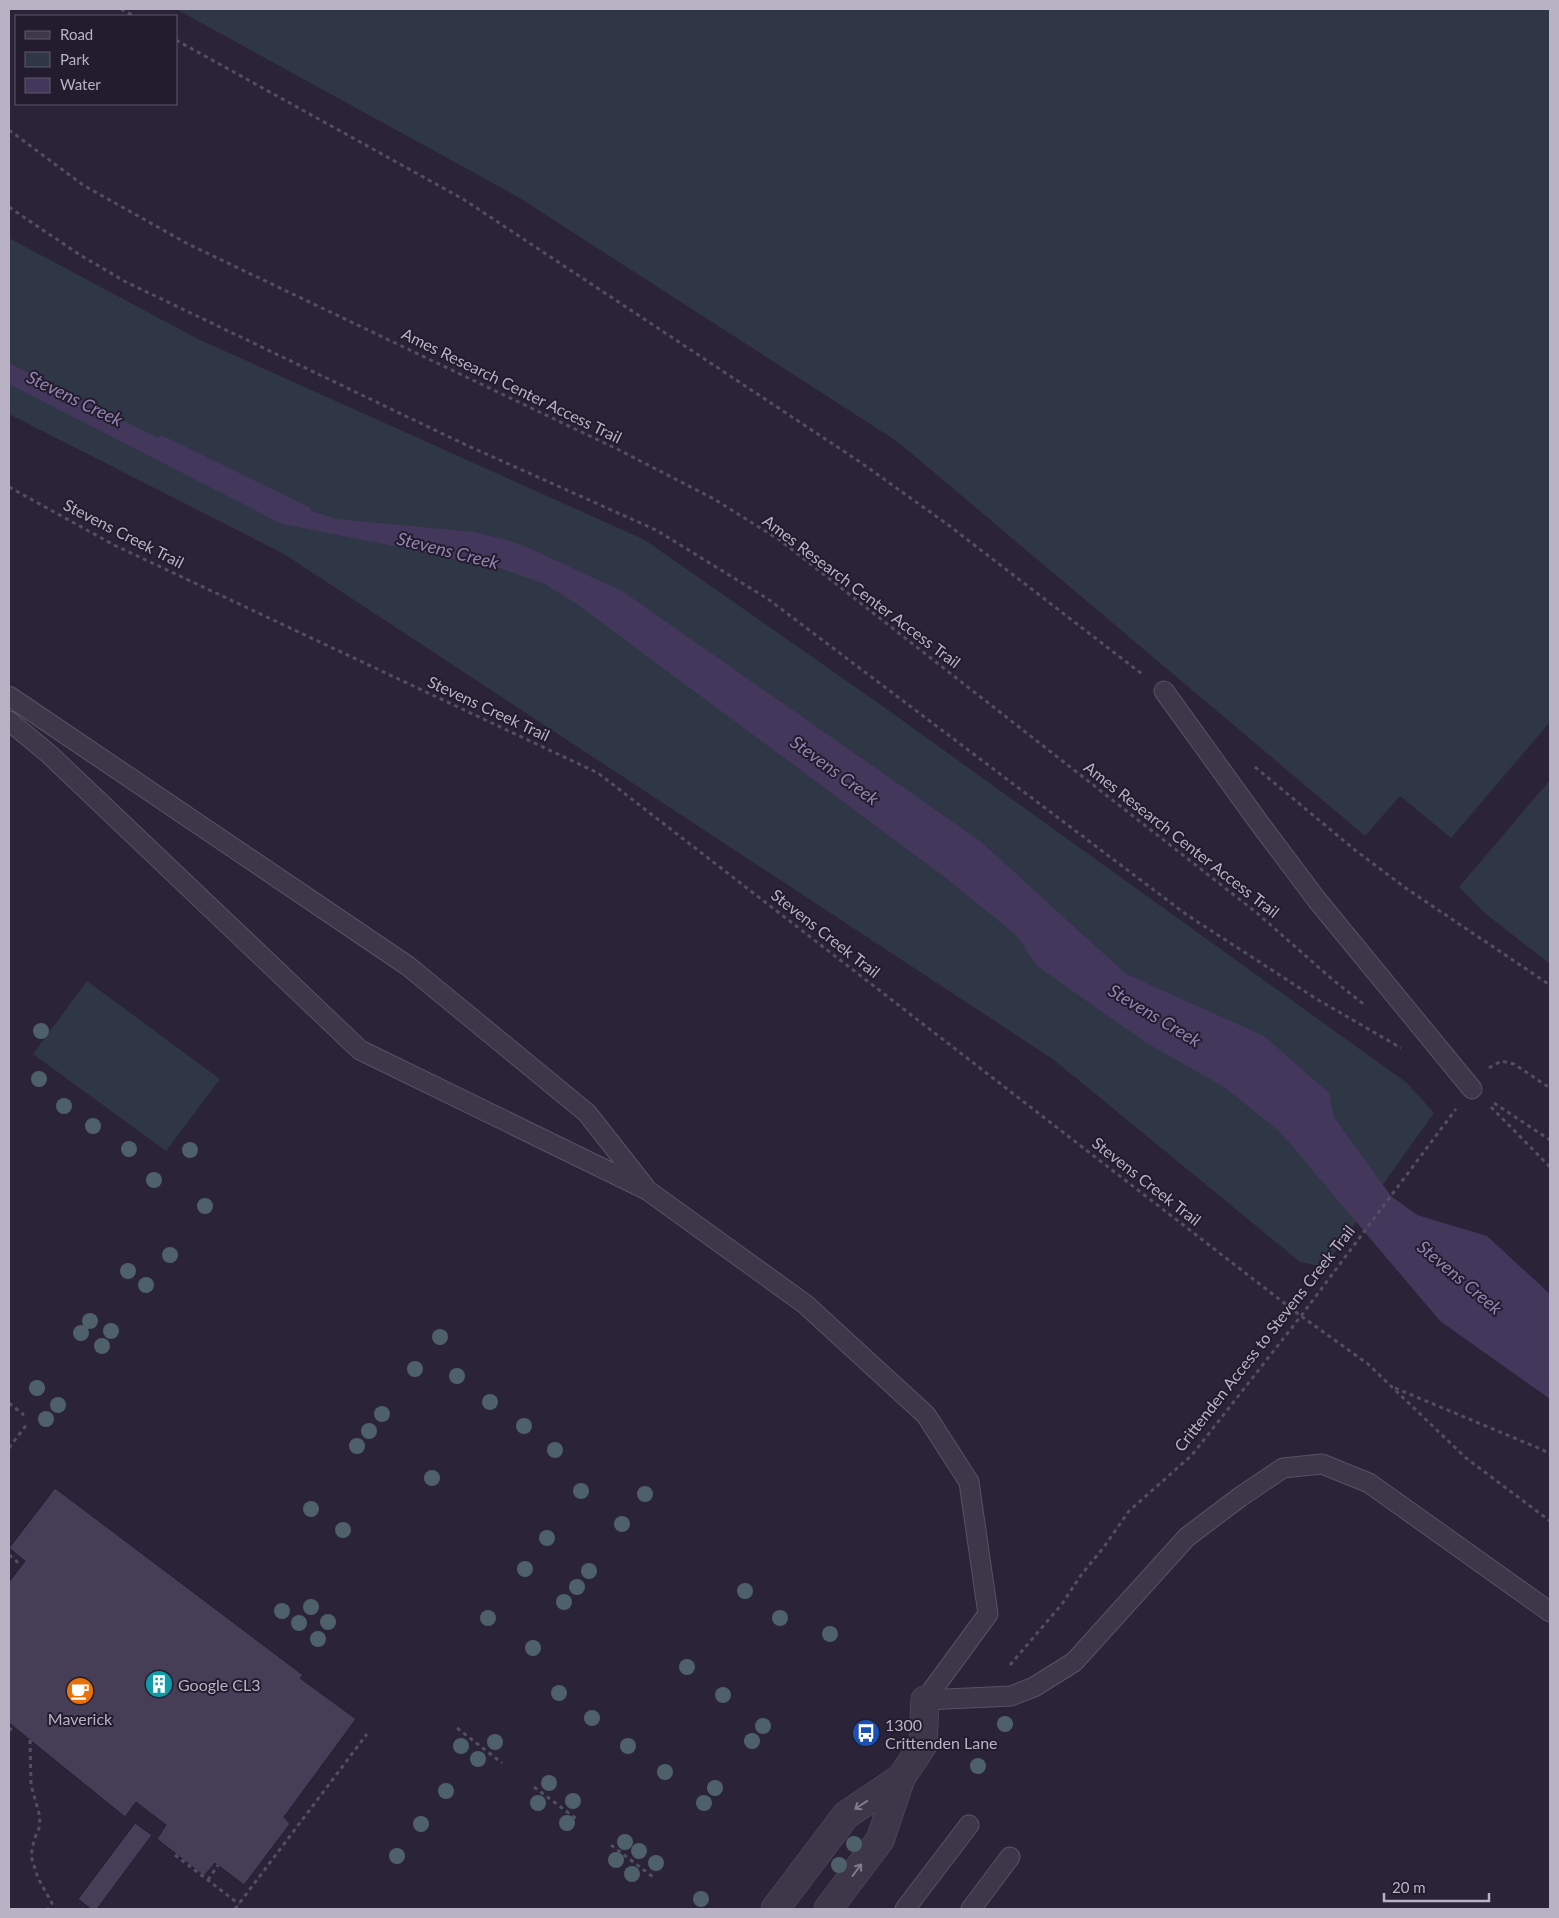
<svg xmlns="http://www.w3.org/2000/svg" width="1559" height="1918" font-family="Lato,sans-serif">
<rect width="100%" height="100%" fill="#2b2338"/>
<!-- green -->
<path fill="#2f3646" d="M176,9H1550V722L1451,838L1400,796L1365,836L898,442L518,197Z
M9,238L198,339L645,540L881,705L1407,1083L1434,1113L1324,1267L1300,1262L1054,1060L284,554L9,414Z
M1550,780V964L1487,915L1459,887Z
M87,981L220,1079L166,1151L33,1054Z"/>
<!-- water -->
<path fill="#44375c" d="M9,363L283,501L336,519L475,532L520,544L622,591L980,841L1126,974L1264,1036L1329,1093L1334,1117L1391,1196L1417,1215L1487,1236L1550,1294V1399L1440,1321L1281,1133L1224,1087L1145,1042L1037,966L1016,935L946,878L578,605L545,584L491,565L282,524L9,384Z"/>
<g fill="none" stroke-linecap="round" stroke-linejoin="round">
<!-- stream -->
<path stroke="#44375c" stroke-width="10" d="M162,441L306,511"/>
</g>
<!-- building -->
<path fill="#463d56" stroke="#251e30" d="M55,1488L303,1675L300,1678L356,1719L284,1817L290,1824L244,1885L215,1863L204,1876L157,1839L166,1825L136,1802L125,1817L9,1723V1582L25,1561L9,1548Z
M135,1823L152,1835L97,1909H91L78,1899Z"/>
<g fill="none" stroke-linecap="round" stroke-linejoin="round">
<defs>
<path id="service" d="M1164,691L1260,824L1317,900L1472,1089
M9,696L408,966L587,1113L645,1187
M9,721L49,754L360,1050L647,1190L805,1304L926,1415L969,1482L988,1614L925,1700
M925,1700L1011,1696L1034,1687L1074,1662L1187,1537L1240,1497L1283,1468L1322,1464L1369,1483L1550,1612
M905,1909L969,1825
M971,1909L1010,1857"/>
<path id="tertiary" d="M775,1909L846,1815L901,1778
M828,1909L880,1840L901,1778L923,1745L925,1700"/>
</defs>
<!-- service casing -->
<use href="#service" stroke="#595264" stroke-width="21"/>
<!-- tertiary casing -->
<use href="#tertiary" stroke="#595264" stroke-width="29"/>
<!-- path -->
<path stroke="#4f5062" stroke-width="3" stroke-dasharray="4 4" stroke-linecap="butt" d="M121,9L134,16
M176,40L463,199L860,462L947,524L1142,674
M9,130L83,185L188,244L619,450L714,499L781,541L1257,913L1333,980L1366,1006
M9,207L80,255L126,282L464,444L656,530L768,599L1187,915L1315,998L1401,1048
M9,487L114,545L598,773L1301,1316L1368,1364L1466,1458L1550,1521
M1255,767L1355,850L1407,889L1550,985
M1489,1068L1501,1061L1514,1064L1550,1088
M1494,1103L1550,1140
M1491,1107L1550,1167
M1395,1388L1543,1450L1550,1455
M9,1403L24,1415
M9,1448L27,1424
M9,1555L21,1565
M1010,1665L1062,1604L1081,1575L1104,1547L1129,1511L1192,1455L1301,1316L1456,1109
M457,1728L502,1763
M9,1731L13,1726
M30,1740L31,1785L40,1817L39,1828L34,1840L31,1856L38,1878L52,1903L48,1909
M534,1787L578,1820
M611,1845L653,1877
M175,1855L239,1904
M208,1880L218,1865
M235,1909L367,1734"/>
<!-- service -->
<use href="#service" stroke="#3e3749" stroke-width="19"/>
<!-- tertiary -->
<use href="#tertiary" stroke="#3e3749" stroke-width="28"/>
</g>
<!-- trees -->
<g fill="#4e616b">
<circle cx="41" cy="1031" r="8"/>
<circle cx="39" cy="1079" r="8"/>
<circle cx="64" cy="1106" r="8"/>
<circle cx="93" cy="1126" r="8"/>
<circle cx="129" cy="1149" r="8"/>
<circle cx="190" cy="1150" r="8"/>
<circle cx="154" cy="1180" r="8"/>
<circle cx="205" cy="1206" r="8"/>
<circle cx="170" cy="1255" r="8"/>
<circle cx="128" cy="1271" r="8"/>
<circle cx="146" cy="1285" r="8"/>
<circle cx="90" cy="1321" r="8"/>
<circle cx="111" cy="1331" r="8"/>
<circle cx="81" cy="1333" r="8"/>
<circle cx="440" cy="1337" r="8"/>
<circle cx="102" cy="1346" r="8"/>
<circle cx="415" cy="1369" r="8"/>
<circle cx="457" cy="1376" r="8"/>
<circle cx="37" cy="1388" r="8"/>
<circle cx="490" cy="1402" r="8"/>
<circle cx="58" cy="1405" r="8"/>
<circle cx="382" cy="1414" r="8"/>
<circle cx="46" cy="1419" r="8"/>
<circle cx="524" cy="1426" r="8"/>
<circle cx="369" cy="1431" r="8"/>
<circle cx="357" cy="1446" r="8"/>
<circle cx="555" cy="1450" r="8"/>
<circle cx="432" cy="1478" r="8"/>
<circle cx="581" cy="1491" r="8"/>
<circle cx="645" cy="1494" r="8"/>
<circle cx="311" cy="1509" r="8"/>
<circle cx="622" cy="1524" r="8"/>
<circle cx="343" cy="1530" r="8"/>
<circle cx="547" cy="1538" r="8"/>
<circle cx="525" cy="1569" r="8"/>
<circle cx="589" cy="1571" r="8"/>
<circle cx="577" cy="1587" r="8"/>
<circle cx="745" cy="1591" r="8"/>
<circle cx="564" cy="1602" r="8"/>
<circle cx="311" cy="1607" r="8"/>
<circle cx="282" cy="1611" r="8"/>
<circle cx="488" cy="1618" r="8"/>
<circle cx="780" cy="1618" r="8"/>
<circle cx="328" cy="1622" r="8"/>
<circle cx="299" cy="1623" r="8"/>
<circle cx="830" cy="1634" r="8"/>
<circle cx="318" cy="1639" r="8"/>
<circle cx="533" cy="1648" r="8"/>
<circle cx="687" cy="1667" r="8"/>
<circle cx="559" cy="1693" r="8"/>
<circle cx="723" cy="1695" r="8"/>
<circle cx="592" cy="1718" r="8"/>
<circle cx="1005" cy="1724" r="8"/>
<circle cx="763" cy="1726" r="8"/>
<circle cx="752" cy="1741" r="8"/>
<circle cx="495" cy="1742" r="8"/>
<circle cx="461" cy="1746" r="8"/>
<circle cx="628" cy="1746" r="8"/>
<circle cx="478" cy="1759" r="8"/>
<circle cx="978" cy="1766" r="8"/>
<circle cx="665" cy="1772" r="8"/>
<circle cx="549" cy="1783" r="8"/>
<circle cx="715" cy="1788" r="8"/>
<circle cx="446" cy="1791" r="8"/>
<circle cx="573" cy="1801" r="8"/>
<circle cx="538" cy="1803" r="8"/>
<circle cx="704" cy="1803" r="8"/>
<circle cx="567" cy="1823" r="8"/>
<circle cx="421" cy="1824" r="8"/>
<circle cx="625" cy="1842" r="8"/>
<circle cx="854" cy="1844" r="8"/>
<circle cx="639" cy="1851" r="8"/>
<circle cx="397" cy="1856" r="8"/>
<circle cx="616" cy="1860" r="8"/>
<circle cx="656" cy="1863" r="8"/>
<circle cx="839" cy="1865" r="8"/>
<circle cx="632" cy="1874" r="8"/>
<circle cx="701" cy="1899" r="8"/>
</g>
<!-- one-way arrows -->
<defs><path id="oneway-shaft" d="M-6 0H5M1.5-3L5.5 0L1.5 3" fill="none" stroke-width="1.6" stroke-linecap="round" stroke-linejoin="round" transform="scale(1.25)"/></defs>
<g stroke="#827b8d">
<use href="#oneway-shaft" transform="translate(861 1805) rotate(146)"/>
<use href="#oneway-shaft" transform="translate(857 1870) rotate(-53)"/>
</g>
<!-- icons -->
<defs>
<symbol id="building-disc" viewBox="-11 -11 22 22"><circle r="9.5" fill="#0f9aa8" stroke="#231c2e"/><path d="M-4-6H4V6H1V3H-1V6H-4ZM-2.5-4.3h1.7v1.8h-1.7ZM.8-4.3h1.7v1.8H.8ZM-2.5-1h1.7V.8h-1.7ZM.8-1h1.7V.8H.8Z" fill="#fff"/></symbol>
<symbol id="cafe-disc" viewBox="-11 -11 22 22"><circle r="9.5" fill="#e8710a" stroke="#231c2e"/><path d="M-5.5-4.5H6V0H3Q3 3.5 0 3.5H-2.5Q-5.5 3.5-5.5 0ZM3-3.2v2h1.7v-2ZM-6 4.5H4V6H-6Z" fill="#fff"/></symbol>
<symbol id="bus-disc" viewBox="-11 -11 22 22"><circle r="9.5" fill="#1a4fb4" stroke="#231c2e"/><path d="M-5-6H5V4H4V6H2V4H-2V6H-4V4H-5ZM-3.5-4V0h7V-4ZM-3.5 1.2v1.5H-2V1.2ZM2 1.2v1.5H3.5V1.2Z" fill="#fff"/></symbol>
</defs>
<g fill-rule="evenodd">
<use href="#building-disc" x="143" y="1668" width="32" height="32"/>
<use href="#cafe-disc" x="64" y="1675" width="32" height="32"/>
<use href="#bus-disc" x="850" y="1717" width="32" height="32"/>
</g>
<g text-anchor="middle" dominant-baseline="central" stroke-width="4" stroke-linejoin="round" paint-order="stroke">
<!-- street labels -->
<g font-size="16" fill="#b9b2c5" stroke="#231c2e">
<text transform="translate(512 385) rotate(26)">Ames Research Center Access Trail</text>
<text transform="translate(124 533) rotate(27)">Stevens Creek Trail</text>
<text transform="translate(862 591) rotate(37)">Ames Research Center Access Trail</text>
<text transform="translate(489 708) rotate(25)">Stevens Creek Trail</text>
<text transform="translate(1182 839) rotate(38)">Ames Research Center Access Trail</text>
<text transform="translate(826 933) rotate(38)">Stevens Creek Trail</text>
<text transform="translate(1147 1181) rotate(38)">Stevens Creek Trail</text>
<text transform="translate(1264 1338) rotate(-52)">Crittenden Access to Stevens Creek Trail</text>
</g>
<!-- poi labels -->
<g font-size="16" fill="#b9b2c5" stroke="#231c2e" text-anchor="start">
<text x="178" y="1684">Google CL3</text>
<text x="80" y="1718" text-anchor="middle">Maverick</text>
<text x="885" y="1724">1300<tspan x="885" dy="18">Crittenden Lane</tspan></text>
</g>
<!-- water labels -->
<g font-size="18" font-style="italic" fill="#9383af" stroke="#231c2e">
<text transform="translate(75 398) rotate(26)">Stevens Creek</text>
<text transform="translate(448 550) rotate(14)">Stevens Creek</text>
<text transform="translate(835 770) rotate(36)">Stevens Creek</text>
<text transform="translate(1155 1015) rotate(31)">Stevens Creek</text>
<text transform="translate(1460 1277) rotate(40)">Stevens Creek</text>
</g>
</g>
<!-- border -->
<rect width="1559" height="1918" fill="none" stroke="#b9b2c5" stroke-width="20"/>
<!-- legend -->
<rect x="15" y="15" width="162" height="90" fill="#231c2e" stroke="#5f586a"/>
<rect x="25" y="31" width="25" height="8" fill="#3e3749" stroke="#5f586a"/>
<text x="60" y="40" font-size="15" fill="#b9b2c5">Road</text>
<rect x="25" y="52" width="25" height="15" fill="#2f3646" stroke="#5f586a"/>
<text x="60" y="65" font-size="15" fill="#b9b2c5">Park</text>
<rect x="25" y="78" width="25" height="15" fill="#44375c" stroke="#5f586a"/>
<text x="60" y="90" font-size="15" fill="#b9b2c5">Water</text>
<!-- scale -->
<path d="M1384 1893v8h105v-8" fill="none" stroke="#b9b2c5" stroke-width="2.5"/>
<text x="1392" y="1893" font-size="15" fill="#b9b2c5" stroke="#231c2e" stroke-width="4" paint-order="stroke">20 m</text>
</svg>
